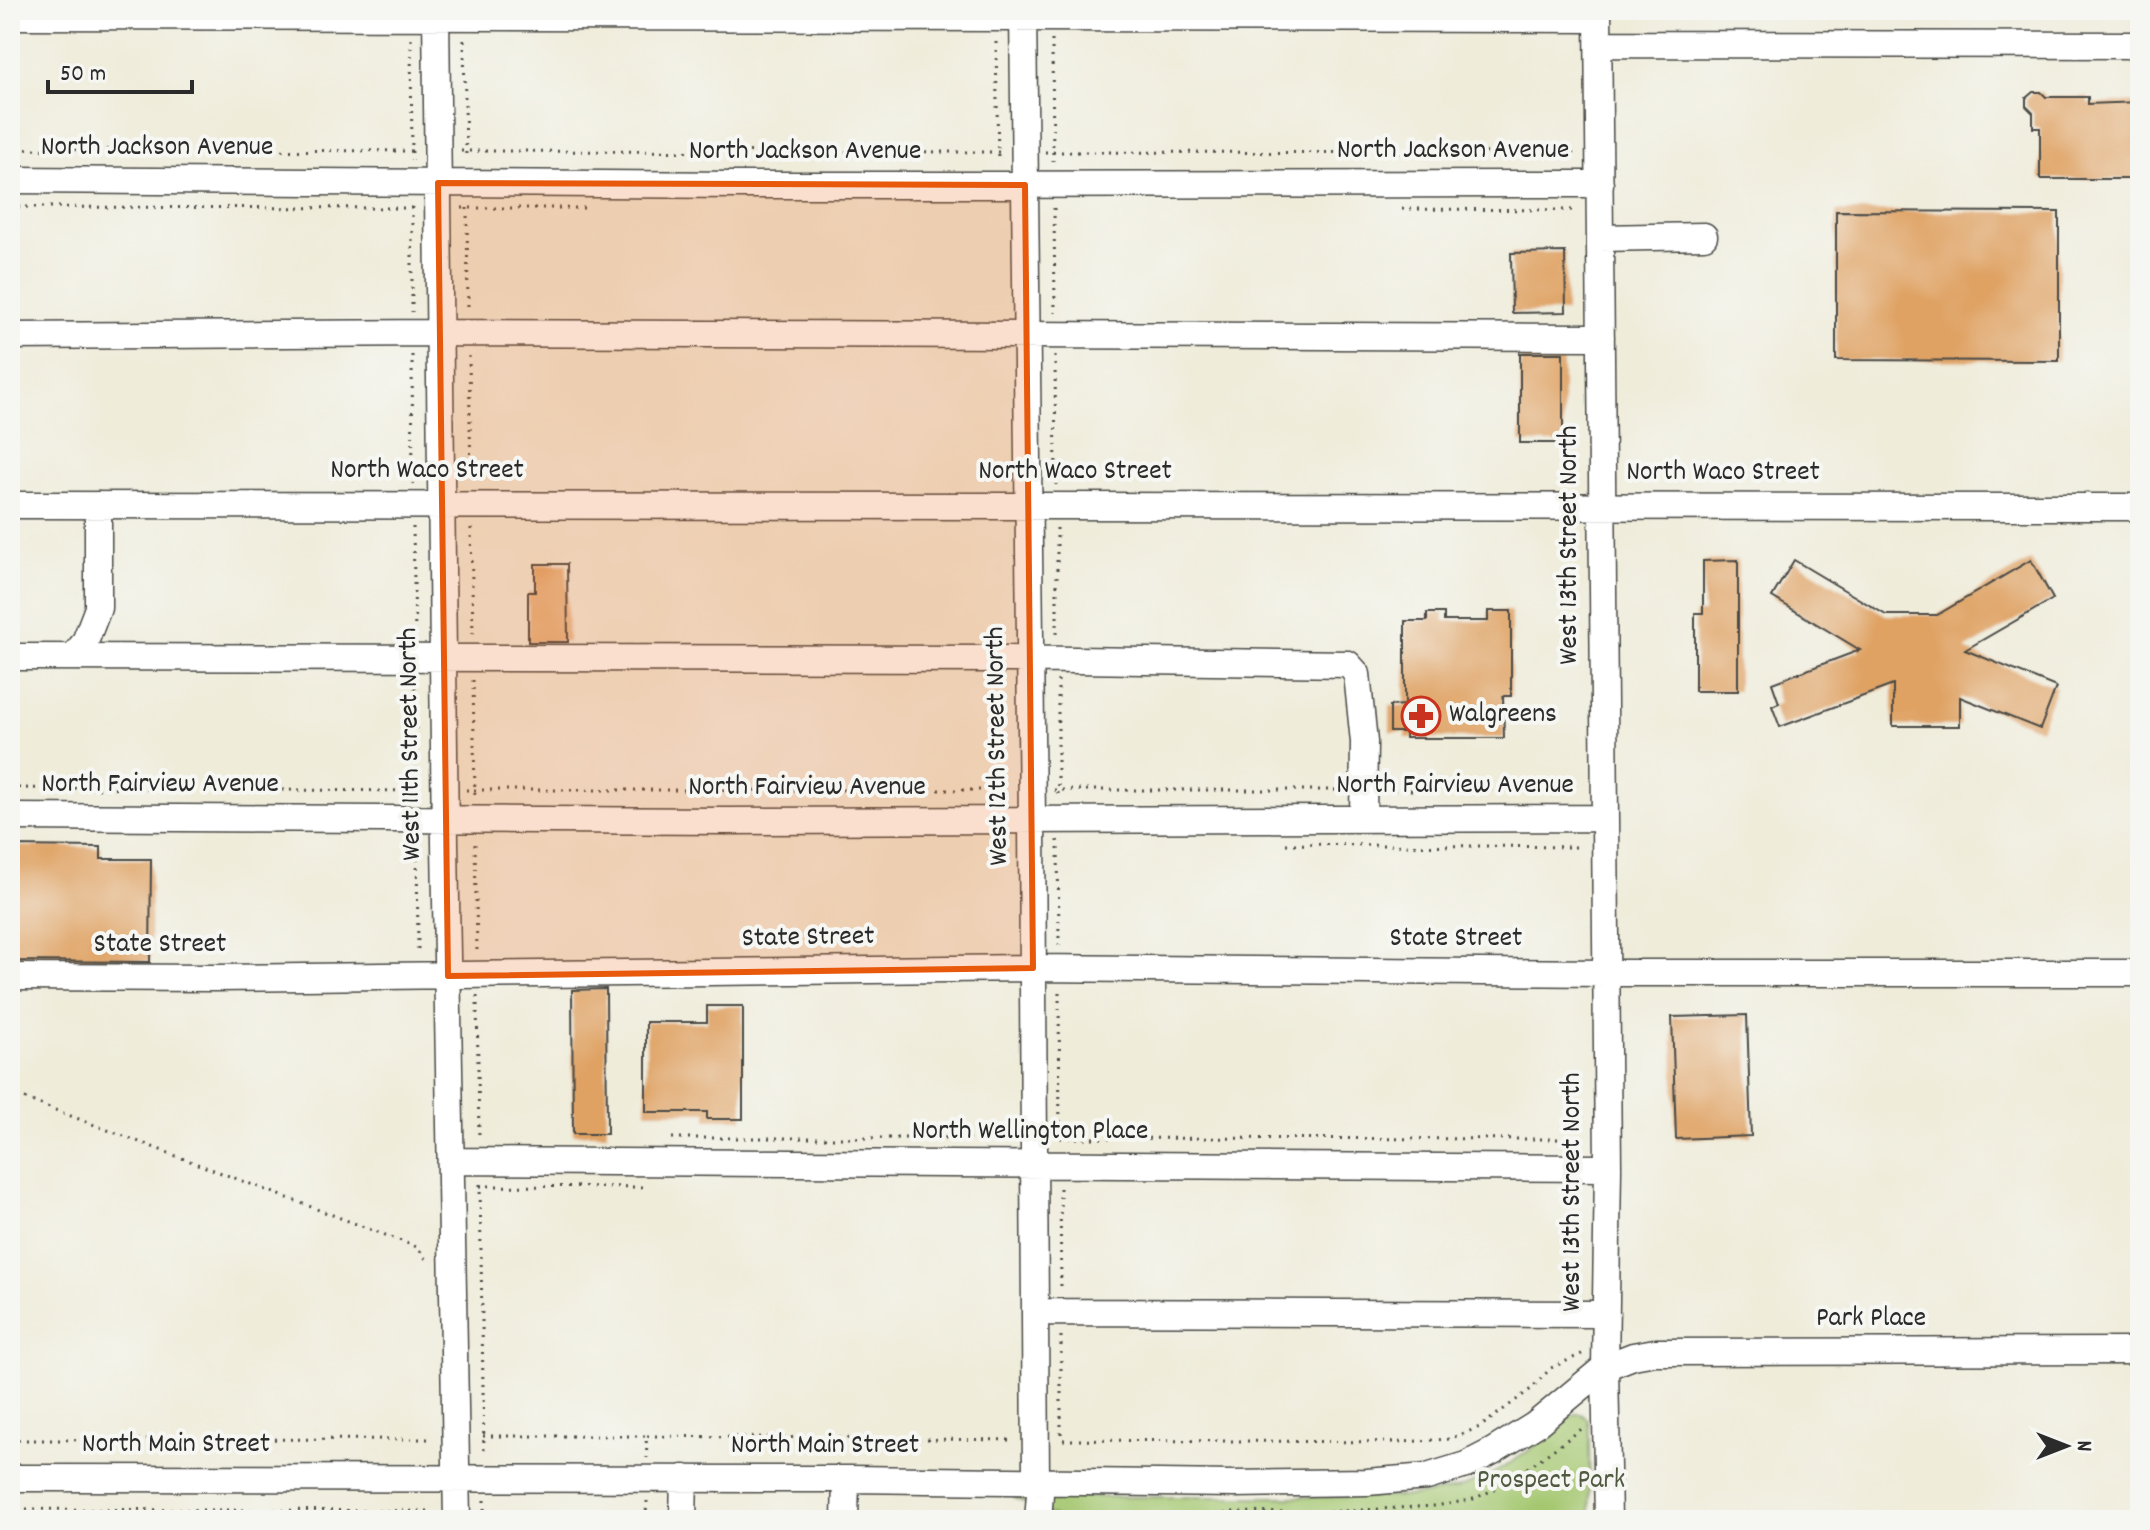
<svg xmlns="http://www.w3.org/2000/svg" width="2150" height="1530" font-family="Dekko,sans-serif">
<rect width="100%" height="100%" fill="#f6f6f2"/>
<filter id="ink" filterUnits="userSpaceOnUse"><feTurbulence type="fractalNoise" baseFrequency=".0125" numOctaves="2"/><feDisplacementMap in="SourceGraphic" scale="16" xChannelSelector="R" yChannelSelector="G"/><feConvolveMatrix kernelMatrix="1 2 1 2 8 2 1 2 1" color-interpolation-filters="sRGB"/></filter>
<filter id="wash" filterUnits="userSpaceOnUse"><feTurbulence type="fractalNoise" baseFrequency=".006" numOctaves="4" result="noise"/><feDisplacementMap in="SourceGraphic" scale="32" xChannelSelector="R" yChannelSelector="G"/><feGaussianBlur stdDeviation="1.8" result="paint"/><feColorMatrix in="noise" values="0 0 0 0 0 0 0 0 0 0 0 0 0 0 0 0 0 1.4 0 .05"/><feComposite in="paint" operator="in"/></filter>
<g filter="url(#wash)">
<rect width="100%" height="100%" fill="#efecda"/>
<!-- green -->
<path fill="#a4c770" stroke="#68794e" stroke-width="2" d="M1573,1414H1581L1588,1419L1589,1428L1590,1520H1061L1013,1497H1393C1416,1495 1441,1494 1462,1487C1504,1473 1540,1443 1573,1414Z"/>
<g id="blocks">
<!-- building -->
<path fill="#dfa264" d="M2033,92H2041L2046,97H2088V104L2140,102V179H2040V128H2033V113L2026,106V98Z
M1836,211L2059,212V361L1836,360Z
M1565,252L1566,312L1512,313L1511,253Z
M1520,353H1563V443H1520Z
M1738,560V691H1695V613H1703V561Z
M1794,560L1886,615H1937L2031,560L2053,599L1965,650L2056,687L2040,729L1960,697V726H1893V685L1780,727L1772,706L1779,703L1772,683L1860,650L1772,597Z
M535,564H567L568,642H528V592H535Z
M1488,611H1511V696H1503L1504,738H1405V732H1390V706L1405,705V621H1427V613H1444V621H1488Z
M10,846L101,847V859H151L150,962L10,961Z
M606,989L607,1134H573L572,990Z
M707,1006H743V1119H707V1112H646V1022H707Z
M1747,1015L1751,1136L1676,1139L1672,1017Z"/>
</g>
</g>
<g filter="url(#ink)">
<use href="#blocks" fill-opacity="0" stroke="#484845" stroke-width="2"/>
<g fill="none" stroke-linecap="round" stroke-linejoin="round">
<defs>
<path id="minor" d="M436,10L445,843L457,1520
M1023,10L1032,820L1036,1481
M1598,10L1608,1168L1605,1367L1608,1520
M10,16L1598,19
M1599,44L2140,45
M10,180L738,185L1600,184
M1600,238L1704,236
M10,336L439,333L1601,337
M10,505L2140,507
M10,657L1008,659L1348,664L1357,674L1364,742L1363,819
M73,657L85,642L98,608V505
M10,817L727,821L1605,818
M10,977L215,978L1033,968L1606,973H2140
M451,1161L1608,1168
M1035,1312L1606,1314
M10,1478L849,1479L1234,1484L1367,1482L1427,1477L1466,1465L1493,1451L1535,1425L1605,1367L1633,1356L1655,1352L2140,1351
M683,1520L684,1478
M845,1520L846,1479
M1038,1520L1041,1481"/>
</defs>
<!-- minor casing -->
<use href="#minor" stroke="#484845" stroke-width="29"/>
<!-- path -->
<path stroke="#484845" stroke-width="3" stroke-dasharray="2 6" stroke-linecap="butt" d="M411,39L412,160
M464,40L466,160
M1052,40L1053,161
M996,42L998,162
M10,149L414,151
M461,151L1002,152
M1045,152L1574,153
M10,207L414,208
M412,207V312
M462,208H590
M467,208L468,312
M1054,208L1055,313
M1402,209L1574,210
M412,355L413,484
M469,356L471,484
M1055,356L1056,485
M413,527L415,636
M471,528L473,636
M1057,528V637
M415,679L417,792
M473,680L475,796
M1058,680V797
M10,788L422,791
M466,790H1010
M1054,790H1342
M1386,790H1575
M1058,840L1059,945
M417,843L418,952
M475,844L477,952
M1286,844L1576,847
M1059,992L1060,1141
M477,996L479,1140
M10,1093L417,1247L429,1263
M672,1138H1012
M1060,1138L1580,1139
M480,1184L484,1456
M480,1186L648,1187
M1060,1188L1061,1289
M1061,1336V1440
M483,1436H646L647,1458
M647,1436L1015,1440
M10,1440L431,1439
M1063,1440L1402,1442L1449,1439L1480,1427L1531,1389L1551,1368L1584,1353
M484,1500V1520
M647,1501L646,1513H662
M10,1509L434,1511
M1305,1513L1435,1506L1471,1500L1506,1484L1583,1428
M706,1514H822
M866,1514L1014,1515
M477,1516L646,1513
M1062,1516L1217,1518L1222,1520
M1218,1518L1227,1512L1305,1513L1318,1520"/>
<!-- minor -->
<use href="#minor" stroke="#fff" stroke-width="26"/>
</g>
</g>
<!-- marked area -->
<path fill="#e8590c" fill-opacity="0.2" stroke="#e8590c" stroke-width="6" stroke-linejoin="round" d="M438,183L1025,185L1033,968L448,976Z"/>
<!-- icons -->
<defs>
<symbol id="pharmacy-ring" viewBox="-11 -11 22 22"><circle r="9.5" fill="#f6f6f2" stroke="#c8321e" stroke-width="1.5"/><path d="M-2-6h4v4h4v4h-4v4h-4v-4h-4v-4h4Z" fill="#c8321e"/></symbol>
</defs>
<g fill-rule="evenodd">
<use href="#pharmacy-ring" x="1399" y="694" width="44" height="44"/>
</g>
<g text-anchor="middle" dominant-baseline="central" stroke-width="8" stroke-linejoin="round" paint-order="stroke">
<!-- street labels -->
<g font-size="28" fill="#2b2b2b" stroke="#f6f6f2">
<text x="157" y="149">North Jackson Avenue</text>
<text x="1453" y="152">North Jackson Avenue</text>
<text x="805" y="153">North Jackson Avenue</text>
<text x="427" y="472">North Waco Street</text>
<text x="1075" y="473">North Waco Street</text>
<text x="1723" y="474">North Waco Street</text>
<text transform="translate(1571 545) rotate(-90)">West 13th Street North</text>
<text transform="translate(412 744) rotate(-91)">West 11th Street North</text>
<text transform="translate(999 746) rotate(-91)">West 12th Street North</text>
<text x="160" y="786">North Fairview Avenue</text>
<text x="1455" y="787">North Fairview Avenue</text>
<text x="807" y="789">North Fairview Avenue</text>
<text transform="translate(808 939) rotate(-1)">State Street</text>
<text x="1456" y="940">State Street</text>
<text x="160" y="946">State Street</text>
<text x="1030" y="1133">North Wellington Place</text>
<text transform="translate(1574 1192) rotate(-90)">West 13th Street North</text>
<text x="1871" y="1320">Park Place</text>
<text x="176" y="1446">North Main Street</text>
<text x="825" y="1447">North Main Street</text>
</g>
<!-- poi labels -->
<g font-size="28" fill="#2b2b2b" stroke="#f6f6f2" text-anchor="start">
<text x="1449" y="716">Walgreens</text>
</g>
<!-- park labels -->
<g font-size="28" fill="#4f5a40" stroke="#f6f6f2">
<text x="1551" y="1482">Prospect Park</text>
</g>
</g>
<!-- margin -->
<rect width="2150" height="1530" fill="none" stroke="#f6f6f2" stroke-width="40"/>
<!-- north arrow -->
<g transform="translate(2066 1446) rotate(90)" stroke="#f6f6f2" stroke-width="6" paint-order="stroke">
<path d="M0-6L14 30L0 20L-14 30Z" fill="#2b2b2b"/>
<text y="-12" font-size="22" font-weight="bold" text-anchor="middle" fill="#2b2b2b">N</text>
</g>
<!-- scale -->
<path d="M48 80v12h144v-12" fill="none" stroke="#2b2b2b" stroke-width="4"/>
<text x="60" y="80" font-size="24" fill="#2b2b2b" stroke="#f6f6f2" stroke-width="6" paint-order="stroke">50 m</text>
</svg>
